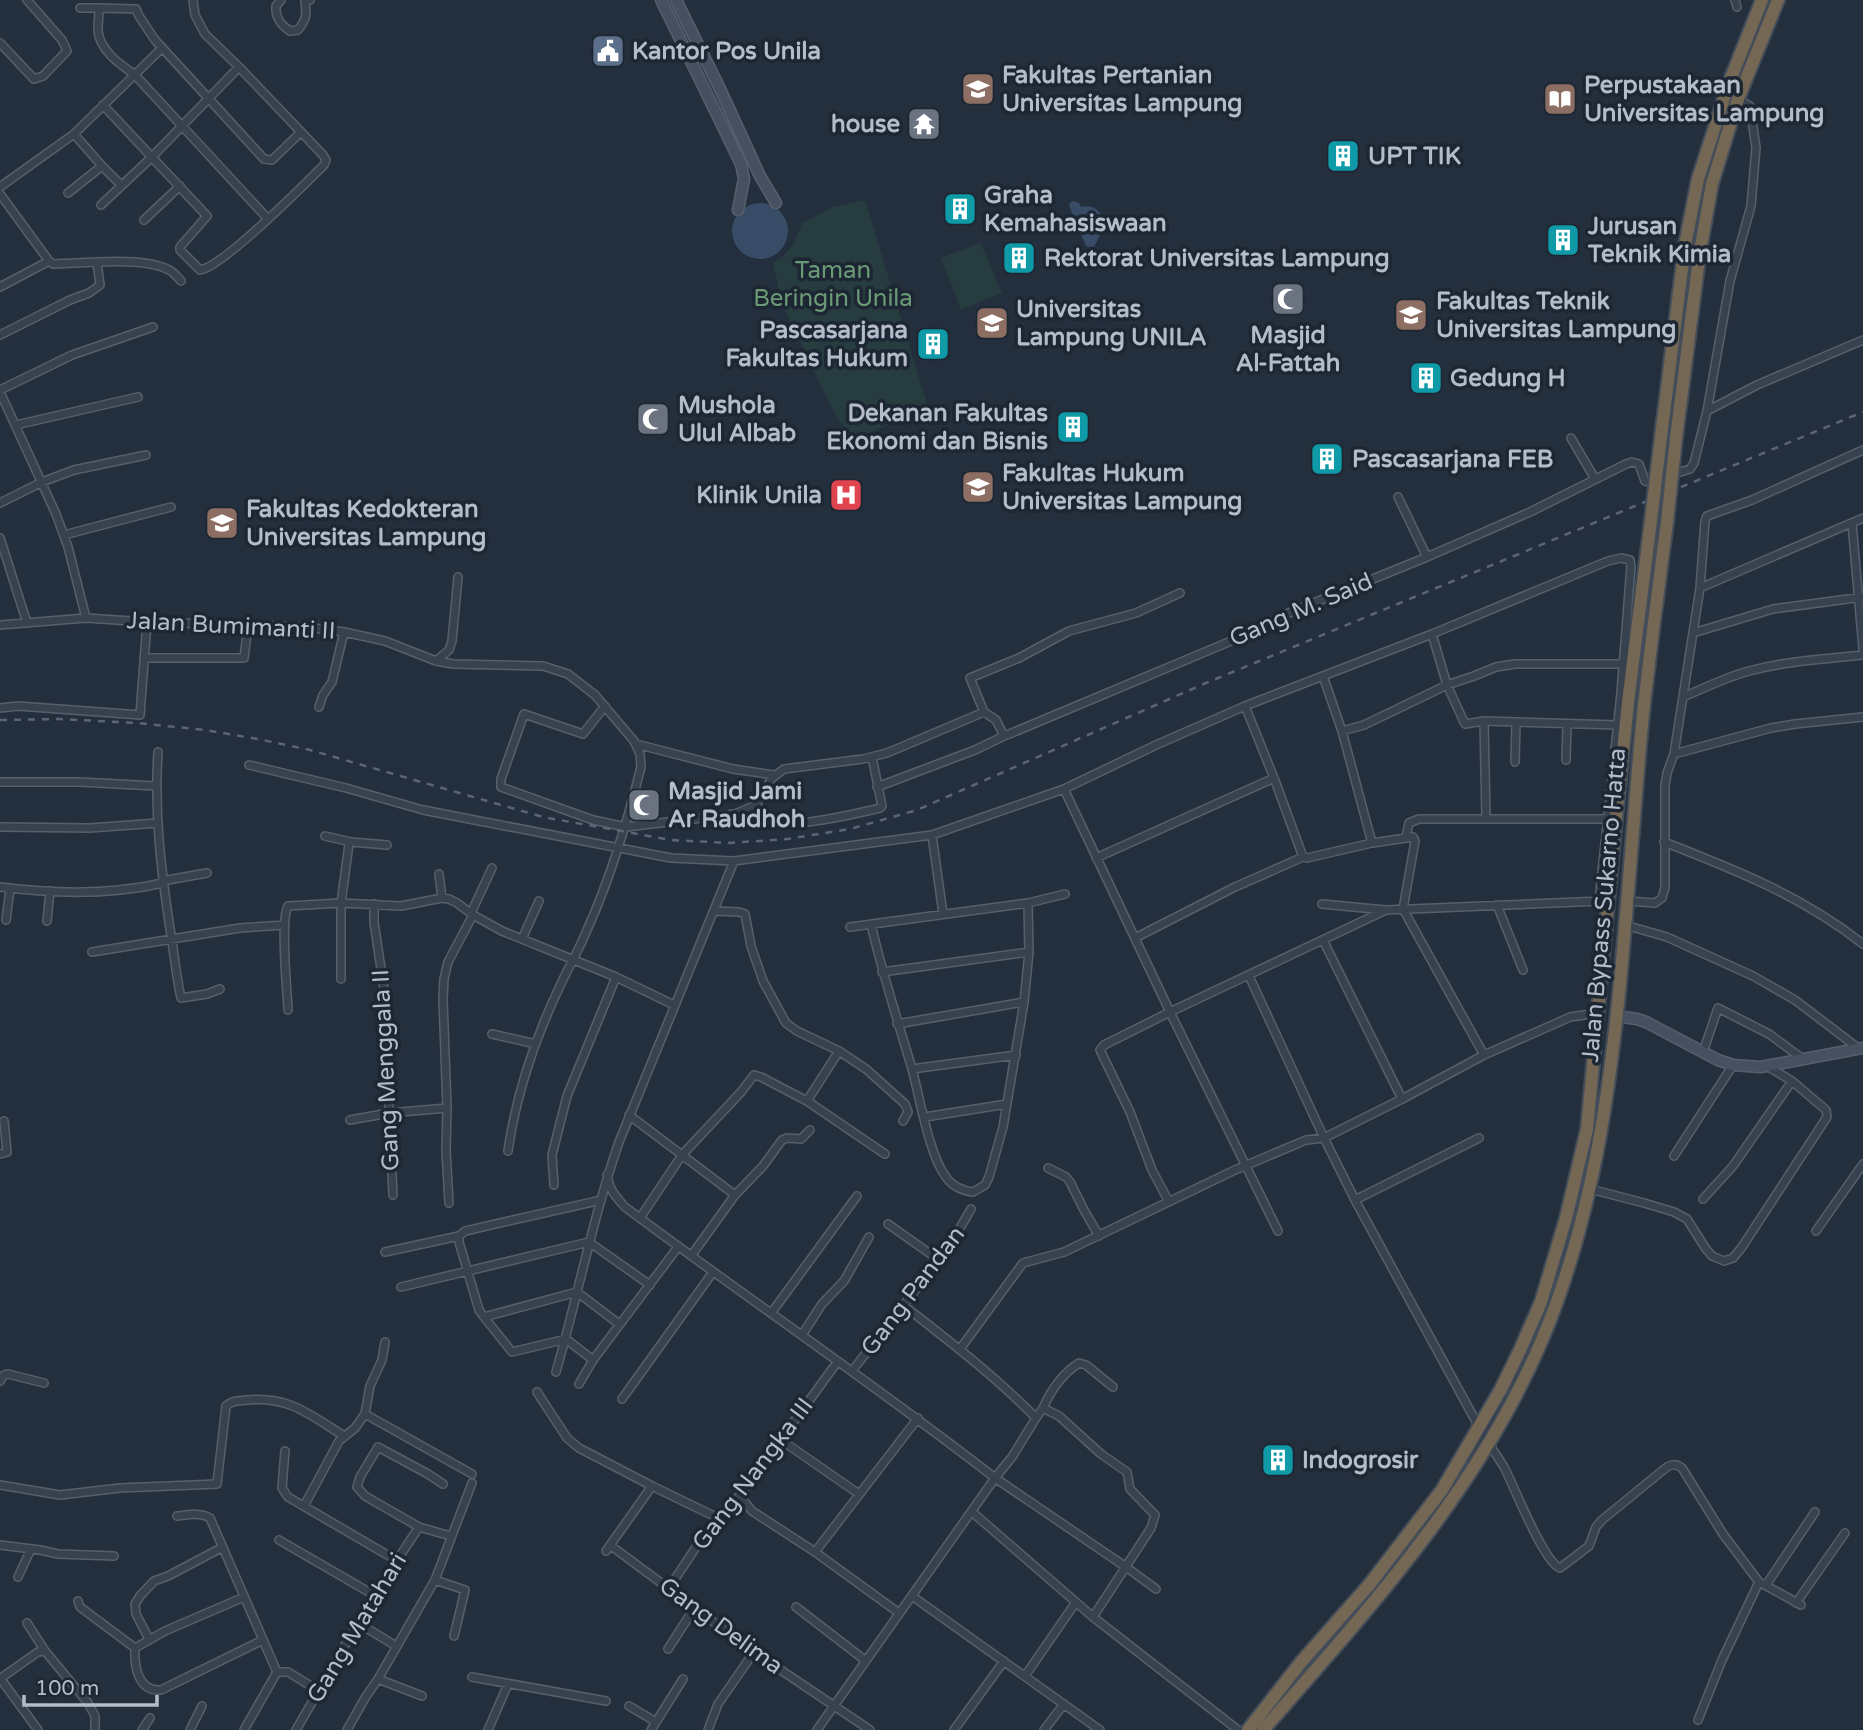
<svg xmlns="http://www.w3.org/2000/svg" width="1863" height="1730" font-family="'Varela Round',sans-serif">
<rect width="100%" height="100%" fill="#242f3e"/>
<!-- green -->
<path fill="#263c3f" d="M865,200L927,404L859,439L854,438L849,434L836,416L782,305L773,263L783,256L793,245L802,223L833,207Z
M981,243L1002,293L961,310L941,258Z"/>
<!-- water -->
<path fill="#394c67" d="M1073,201L1079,203L1081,207C1092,204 1098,209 1104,218C1104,230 1099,237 1094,247L1091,248L1086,246L1070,208L1069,204Z
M732 231a28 28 0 1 1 56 0a28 28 0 1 1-56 0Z"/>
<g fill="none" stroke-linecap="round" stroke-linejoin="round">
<defs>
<path id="street" d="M281,0L276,6C275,18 281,25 290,31L298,30C306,20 307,15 305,2L310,0
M1735,0L1737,7
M80,8H99C99,16 98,24 98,31C100,50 119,64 134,74L268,219
M99,8L136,9L139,16L155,40L264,159L272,160L301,132
M0,43L34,79L43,76L67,51L62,40L27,0
M103,105L207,216L180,247V250L200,270C222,267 304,185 324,165L326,160L323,155L239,67L205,34L195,15L193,0
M102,166L121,185
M0,187L74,134L162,48
M68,193L102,166L74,134
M0,194L49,261L53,264L97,262L100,285L89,293L70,300L0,335
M101,205L152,157L239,67
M144,220L180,186
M97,262C117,261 151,260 169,270C174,272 178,278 181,281
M0,287L49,261
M0,390L72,355L153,327
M0,392L56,514L68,547L86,618
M1707,411L1730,281L1751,206L1756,148L1750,106L1738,99
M16,425L138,397
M1571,438L1595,479
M1398,497L1427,557
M0,503L42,482L74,470L146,455
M1852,523L1863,649
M64,535L171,507
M0,538L27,623
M1700,588L1863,518
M1180,593L1136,613L1069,631L1019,658L970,678L984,712L996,720L1003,734L1007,735L1243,636L1284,615L1427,557L1530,512L1626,464L1632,462L1639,464L1645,481L1648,482L1690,469L1694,463L1707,411L1757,385L1863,340
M0,625L86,618L147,622L306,627L344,632L385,641L436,661L453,664L543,666L568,674L595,695L634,741L640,754L641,767C627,823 611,877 587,930C579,950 568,968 559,988C535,1039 516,1095 508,1151
M1693,633L1773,609L1863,597
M1432,634L1447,685L1465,724L1484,721L1617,725
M144,658H244L248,626
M436,661L449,650L452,641L458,577
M1323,676L1342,731L1372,843L1413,837L1415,841L1403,909L1484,1055
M1683,697C1705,688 1726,677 1749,671C1786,661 1825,659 1863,655
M605,706L583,734L524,714L501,779V787L593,820L626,827L735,814L756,805L772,778L784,769L863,759L887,753L984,712
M319,707L323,695L332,682L344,632
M0,708L18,706L140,715L147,622
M1484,721L1486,818
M1342,731L1364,725L1447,685L1474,676L1496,667L1515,664H1622
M636,744L733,769L774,775
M158,752C154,811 161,870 170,929C174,952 176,975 181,998L207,994L220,989
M1674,754L1771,728L1795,724L1863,717
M1566,760L1567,724
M1515,762L1516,722
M249,765L346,788L423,810L671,858L734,861L932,835L1064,789L1156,745L1245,706L1432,634L1608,561L1621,558L1630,560L1631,566L1621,693L1599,901
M1274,778L1303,857L1307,858L1372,843
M0,782H79L156,786
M877,787L975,750L1006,735
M1064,789L1170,1012L1386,910L1601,901
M756,805C760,810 765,817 771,821C789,830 859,813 880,808L882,806L872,757
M0,827L90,828L158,823
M932,835L943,914
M325,836L351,842
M1406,837L1409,823L1419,819H1607
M1664,842C1736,870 1802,896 1863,944
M1096,858L1274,778L1245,706
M439,874L442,898
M162,881L207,873
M0,887C54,894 110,895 163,883
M1627,901L1655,903L1662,898L1665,888V786L1667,773L1674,754L1700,588L1705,521L1707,516L1752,500L1863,450
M374,904V922L387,1009L389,1113L393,1195
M1322,904L1385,910
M1497,905L1523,970
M471,913L492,868
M6,920L10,889
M47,921L50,891
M871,924C882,973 898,1021 912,1069C920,1098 929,1155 946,1177C952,1186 963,1191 973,1192L985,1185L989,1177L1003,1127L1024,1002L1029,952L1028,903
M1625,925L1667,937L1753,976L1795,1000L1858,1048
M850,927L1028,903L1065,894
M1135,938L1235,887L1303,857
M522,939L539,901
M1323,940L1402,1099
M92,952L240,928L284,925
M882,972L1029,952
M1249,976L1324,1138L1355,1200L1479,1427
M341,979V903L349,844L351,842L387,845
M288,1010C287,989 280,920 288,906L341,903L401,906L442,898L449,899L457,903L473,915L502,931L616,977L674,1005
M897,1024L1024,1002
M492,1034L536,1044
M839,1051L866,1069L905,1104L908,1112L903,1121
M1703,1052L1718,1008L1769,1034L1803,1059
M912,1069L1016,1055
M807,1101L885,1154
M629,1115L735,1195L763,1166L782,1140L787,1138L801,1139L810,1130
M925,1117L1007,1104
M350,1120L389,1113L447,1108
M0,1154L7,1152L4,1121
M1674,1156L1733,1065
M1048,1168L1066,1177L1070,1182L1084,1210L1099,1236
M607,1175C609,1189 615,1196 625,1207C748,1299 874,1384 995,1478L817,1730
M554,1185L552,1155L567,1096L616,977
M1590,1189L1644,1203L1674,1212L1687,1219L1706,1249L1712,1256L1724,1261L1733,1258L1742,1247L1827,1117L1826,1110L1792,1081L1767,1066
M1703,1199L1733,1166L1792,1081
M601,1200L465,1231L459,1236V1242L479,1310L484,1317L577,1292L619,1324
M1355,1200L1479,1138
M1169,1202L1152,1170L1130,1112L1100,1050L1104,1045L1170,1012L1278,1231
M449,1203L446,1150L447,1108L443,999L444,979L448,962L473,915
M640,1218L682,1155L741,1092L754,1075L761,1077L807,1101L839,1051L797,1031L786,1023L763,981L751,946L745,914L739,912L715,911
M888,1224L939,1260
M1816,1231L1863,1164
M385,1252L459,1236
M691,1256L735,1195
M401,1287L589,1242L650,1285
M903,1305C949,1341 995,1376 1036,1418L1012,1457L995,1478L1126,1567L1156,1589
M772,1312L857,1196
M484,1317L512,1352L566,1339L593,1360L678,1247
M802,1335L822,1304L844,1281L869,1237
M960,1349L1023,1263L1064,1252L1235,1170L1306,1140L1324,1138L1402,1099L1484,1055L1559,1022L1570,1017L1598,1013
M852,1371L935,1265L953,1240L971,1209
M556,1372C578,1295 593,1217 619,1142L734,861
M0,1381L4,1375L8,1374L44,1383
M579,1384L593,1360
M537,1392L567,1438L579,1448L652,1486
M622,1399L713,1272
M1043,1408C1051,1390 1062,1374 1079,1363L1086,1365L1113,1387
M365,1414L472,1474
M1036,1418L1043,1408L1059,1416L1101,1454L1127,1472L1130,1489L1155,1515L1151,1528L1093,1617
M781,1440L859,1494
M1488,1443C1494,1451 1499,1459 1504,1467C1514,1486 1543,1561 1560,1568L1589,1546L1596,1527L1602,1520L1662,1471C1669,1465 1674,1462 1682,1468L1723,1534L1759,1582L1722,1660L1698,1720
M285,1451L282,1488L288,1497L396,1560
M443,1484L428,1474L378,1447L360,1477L357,1487L365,1496L419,1527L447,1535
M0,1485L60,1495L120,1488L217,1484L226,1406C233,1400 239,1401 247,1400C290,1396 310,1415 344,1436
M741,1494L743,1500L752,1511L815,1552L899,1613
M304,1506L339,1441L355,1428L365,1414L370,1386L382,1360L385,1342
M972,1512L1093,1617L1238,1730
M177,1516C188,1515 201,1512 210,1518L277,1672
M279,1540L374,1595
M0,1545L40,1550L58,1554L114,1556
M610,1545L754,1652L870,1730
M606,1551L652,1486L718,1518
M815,1552L918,1418
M18,1577L31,1549
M435,1580L465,1590L454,1636
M1763,1584L1801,1605
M1766,1585L1815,1512
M669,1588L706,1532L741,1494L838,1361
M912,1596L1100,1730
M244,1597L165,1631L135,1648C134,1666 138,1692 161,1690L263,1640
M78,1601L80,1607L135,1648
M1796,1603L1845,1533
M796,1607L866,1661
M27,1623L45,1651L88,1703L95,1716V1730
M358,1623L396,1646
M149,1639L136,1614L135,1604L140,1596L154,1581L168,1576L223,1547
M668,1649L695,1607
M1025,1676L1076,1602
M472,1677L606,1701
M0,1678L38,1730
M1,1678L38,1652L45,1651
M378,1679L422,1696
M629,1706L656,1722
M142,1730L150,1718
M190,1730L202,1706
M244,1730L277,1672H288L319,1691
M296,1730L374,1595L419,1527
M347,1730L365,1698L378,1679L435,1580L472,1483
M488,1730L508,1684
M651,1730L683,1679
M708,1730L718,1704L754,1652
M954,1730L1004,1661
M1044,1730L1064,1704"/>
<path id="secondary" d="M661,0L741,164L744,179L738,210
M676,0L720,89L760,176L776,203
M1616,1016L1637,1019L1646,1022L1718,1060L1733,1065L1761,1067L1863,1048"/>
<path id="highway" d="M1661,437L1685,245L1698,179L1729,83L1762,0
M1676,438L1700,251L1712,184L1738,99L1778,0
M1248,1730L1302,1661L1369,1585L1442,1490L1501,1389L1520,1350L1541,1302L1566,1218L1587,1129L1615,828L1628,702L1651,520
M1263,1730C1368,1610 1479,1489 1542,1340C1608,1183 1618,1011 1632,843C1636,797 1639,751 1644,705C1651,644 1659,583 1667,522"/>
</defs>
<!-- street casing -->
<use href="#street" stroke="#565f6c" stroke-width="10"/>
<!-- secondary casing -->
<use href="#secondary" stroke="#565f6c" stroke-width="13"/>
<!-- highway casing -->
<use href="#highway" stroke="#434c59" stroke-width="16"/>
<!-- street -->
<use href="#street" stroke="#38414e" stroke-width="7"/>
<!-- secondary -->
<use href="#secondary" stroke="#465061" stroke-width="10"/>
<!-- highway -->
<use href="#highway" stroke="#746855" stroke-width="12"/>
<!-- rail -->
<path stroke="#5a6575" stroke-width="2.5" stroke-dasharray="7 7" stroke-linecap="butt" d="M0,720L60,719L137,723L205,730L258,739L310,750L543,817L671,840L729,843L787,839L850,829L917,810L1206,683L1863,412"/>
<defs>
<path id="highway-bridge" d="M1651,520L1661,437
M1667,522L1676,438"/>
</defs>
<!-- highway-bridge casing -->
<use href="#highway-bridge" stroke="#434c59" stroke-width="16" stroke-linecap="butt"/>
<!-- highway-bridge -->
<use href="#highway-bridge" stroke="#746855" stroke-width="12"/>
</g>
<!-- icons -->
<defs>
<symbol id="civic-square" viewBox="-11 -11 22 22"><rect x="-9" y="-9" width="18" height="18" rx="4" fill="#5c6f8a" stroke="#1d2633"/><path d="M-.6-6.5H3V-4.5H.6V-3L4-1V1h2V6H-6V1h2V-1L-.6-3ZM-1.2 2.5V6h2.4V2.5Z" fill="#fff"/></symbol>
<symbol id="university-square" viewBox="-11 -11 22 22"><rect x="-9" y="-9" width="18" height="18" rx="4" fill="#8d6e63" stroke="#1d2633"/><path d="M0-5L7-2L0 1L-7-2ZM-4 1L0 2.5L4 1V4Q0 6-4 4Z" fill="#fff"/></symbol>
<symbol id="library-square" viewBox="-11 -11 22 22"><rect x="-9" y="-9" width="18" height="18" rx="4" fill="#8d6e63" stroke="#1d2633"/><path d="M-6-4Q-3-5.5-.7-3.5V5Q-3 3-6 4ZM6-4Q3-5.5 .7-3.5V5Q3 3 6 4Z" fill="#fff"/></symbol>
<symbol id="temple-square" viewBox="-11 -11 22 22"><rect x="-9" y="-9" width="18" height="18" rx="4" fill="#6b7280" stroke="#1d2633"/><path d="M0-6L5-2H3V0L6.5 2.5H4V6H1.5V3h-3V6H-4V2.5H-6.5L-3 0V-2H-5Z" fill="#fff"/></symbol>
<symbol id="building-square" viewBox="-11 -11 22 22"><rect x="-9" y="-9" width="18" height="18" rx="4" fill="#0f9aa8" stroke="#1d2633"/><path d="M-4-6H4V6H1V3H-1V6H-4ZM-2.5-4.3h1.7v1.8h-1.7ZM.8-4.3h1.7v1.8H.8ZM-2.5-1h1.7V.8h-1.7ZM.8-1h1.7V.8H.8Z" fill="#fff"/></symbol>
<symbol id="mosque-square" viewBox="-11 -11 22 22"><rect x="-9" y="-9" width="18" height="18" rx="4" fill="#6b7280" stroke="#1d2633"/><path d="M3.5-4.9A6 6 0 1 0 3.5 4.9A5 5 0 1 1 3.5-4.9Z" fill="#fff"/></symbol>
<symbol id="hospital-square" viewBox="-11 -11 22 22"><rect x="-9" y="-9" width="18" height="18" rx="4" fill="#e0444e" stroke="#1d2633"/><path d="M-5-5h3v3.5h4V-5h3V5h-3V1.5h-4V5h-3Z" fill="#fff"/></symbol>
</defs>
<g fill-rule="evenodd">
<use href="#civic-square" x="589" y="32" width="38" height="38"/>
<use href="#university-square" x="959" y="70" width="38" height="38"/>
<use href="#library-square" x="1541" y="80" width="38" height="38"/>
<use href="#temple-square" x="905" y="105" width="38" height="38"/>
<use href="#building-square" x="1324" y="137" width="38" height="38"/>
<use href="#building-square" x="941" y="190" width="38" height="38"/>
<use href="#building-square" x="1544" y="221" width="38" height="38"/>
<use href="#building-square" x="1000" y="239" width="38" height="38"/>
<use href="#mosque-square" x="1269" y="280" width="38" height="38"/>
<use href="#university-square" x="1392" y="296" width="38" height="38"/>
<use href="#university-square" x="973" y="304" width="38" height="38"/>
<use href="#building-square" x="914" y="325" width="38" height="38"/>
<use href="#building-square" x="1407" y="359" width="38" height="38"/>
<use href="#mosque-square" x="634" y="400" width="38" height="38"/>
<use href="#building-square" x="1054" y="408" width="38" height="38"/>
<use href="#building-square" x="1308" y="440" width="38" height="38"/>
<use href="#university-square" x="959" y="468" width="38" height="38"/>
<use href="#hospital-square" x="827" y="476" width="38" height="38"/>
<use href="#university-square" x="203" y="504" width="38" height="38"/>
<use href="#mosque-square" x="625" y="786" width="38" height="38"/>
<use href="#building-square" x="1259" y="1441" width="38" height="38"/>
</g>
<g text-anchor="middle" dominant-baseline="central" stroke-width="7" stroke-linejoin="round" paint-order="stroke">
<!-- poi labels -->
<g font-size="24" font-weight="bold" fill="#b4bcc9" stroke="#1d2633" text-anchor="start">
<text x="632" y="51">Kantor Pos Unila</text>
<text x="1002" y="75">Fakultas Pertanian<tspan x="1002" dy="28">Universitas Lampung</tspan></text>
<text x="1584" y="85">Perpustakaan<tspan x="1584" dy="28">Universitas Lampung</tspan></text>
<text x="900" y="124" text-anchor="end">house</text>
<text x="1368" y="156">UPT TIK</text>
<text x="984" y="195">Graha<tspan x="984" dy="28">Kemahasiswaan</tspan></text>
<text x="1588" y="226">Jurusan<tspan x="1588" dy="28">Teknik Kimia</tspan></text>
<text x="1044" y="258">Rektorat Universitas Lampung</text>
<text x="1436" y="301">Fakultas Teknik<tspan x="1436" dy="28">Universitas Lampung</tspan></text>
<text x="1016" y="309">Universitas<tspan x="1016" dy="28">Lampung UNILA</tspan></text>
<text x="908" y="330" text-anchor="end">Pascasarjana<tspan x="908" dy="28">Fakultas Hukum</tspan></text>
<text x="1288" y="335" text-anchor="middle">Masjid<tspan x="1288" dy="28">Al-Fattah</tspan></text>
<text x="1450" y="378">Gedung H</text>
<text x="678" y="405">Mushola<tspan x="678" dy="28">Ulul Albab</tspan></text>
<text x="1048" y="413" text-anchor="end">Dekanan Fakultas<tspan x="1048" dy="28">Ekonomi dan Bisnis</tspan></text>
<text x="1352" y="459">Pascasarjana FEB</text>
<text x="1002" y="473">Fakultas Hukum<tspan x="1002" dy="28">Universitas Lampung</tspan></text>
<text x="822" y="495" text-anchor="end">Klinik Unila</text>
<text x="246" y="509">Fakultas Kedokteran<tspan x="246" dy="28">Universitas Lampung</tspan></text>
<text x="668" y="791">Masjid Jami<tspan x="668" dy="28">Ar Raudhoh</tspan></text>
<text x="1302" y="1460">Indogrosir</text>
</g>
<!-- park labels -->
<g font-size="24" fill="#6b9a76" stroke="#1d2633">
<text x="833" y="270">Taman<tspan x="833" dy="28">Beringin Unila</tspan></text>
</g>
<!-- street labels -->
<g font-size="24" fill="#b4bcc9" stroke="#1d2633">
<text transform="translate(1301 610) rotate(-23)">Gang M. Said</text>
<text transform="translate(231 626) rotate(3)">Jalan Bumimanti II</text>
<text transform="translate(1604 905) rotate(-85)">Jalan Bypass Sukarno Hatta</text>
<text transform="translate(386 1070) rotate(-93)">Gang Menggala II</text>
<text transform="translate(913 1291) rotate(-53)">Gang Pandan</text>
<text transform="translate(753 1474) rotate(-53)">Gang Nangka III</text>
<text transform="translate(721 1626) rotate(36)">Gang Delima</text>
<text transform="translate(357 1628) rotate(-59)">Gang Matahari</text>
</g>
</g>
<!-- scale -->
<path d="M24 1695v10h133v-10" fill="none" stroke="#b4bcc9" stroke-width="3.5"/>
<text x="35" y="1695" font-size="21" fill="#b4bcc9" stroke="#1d2633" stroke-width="5" paint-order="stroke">100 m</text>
</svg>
